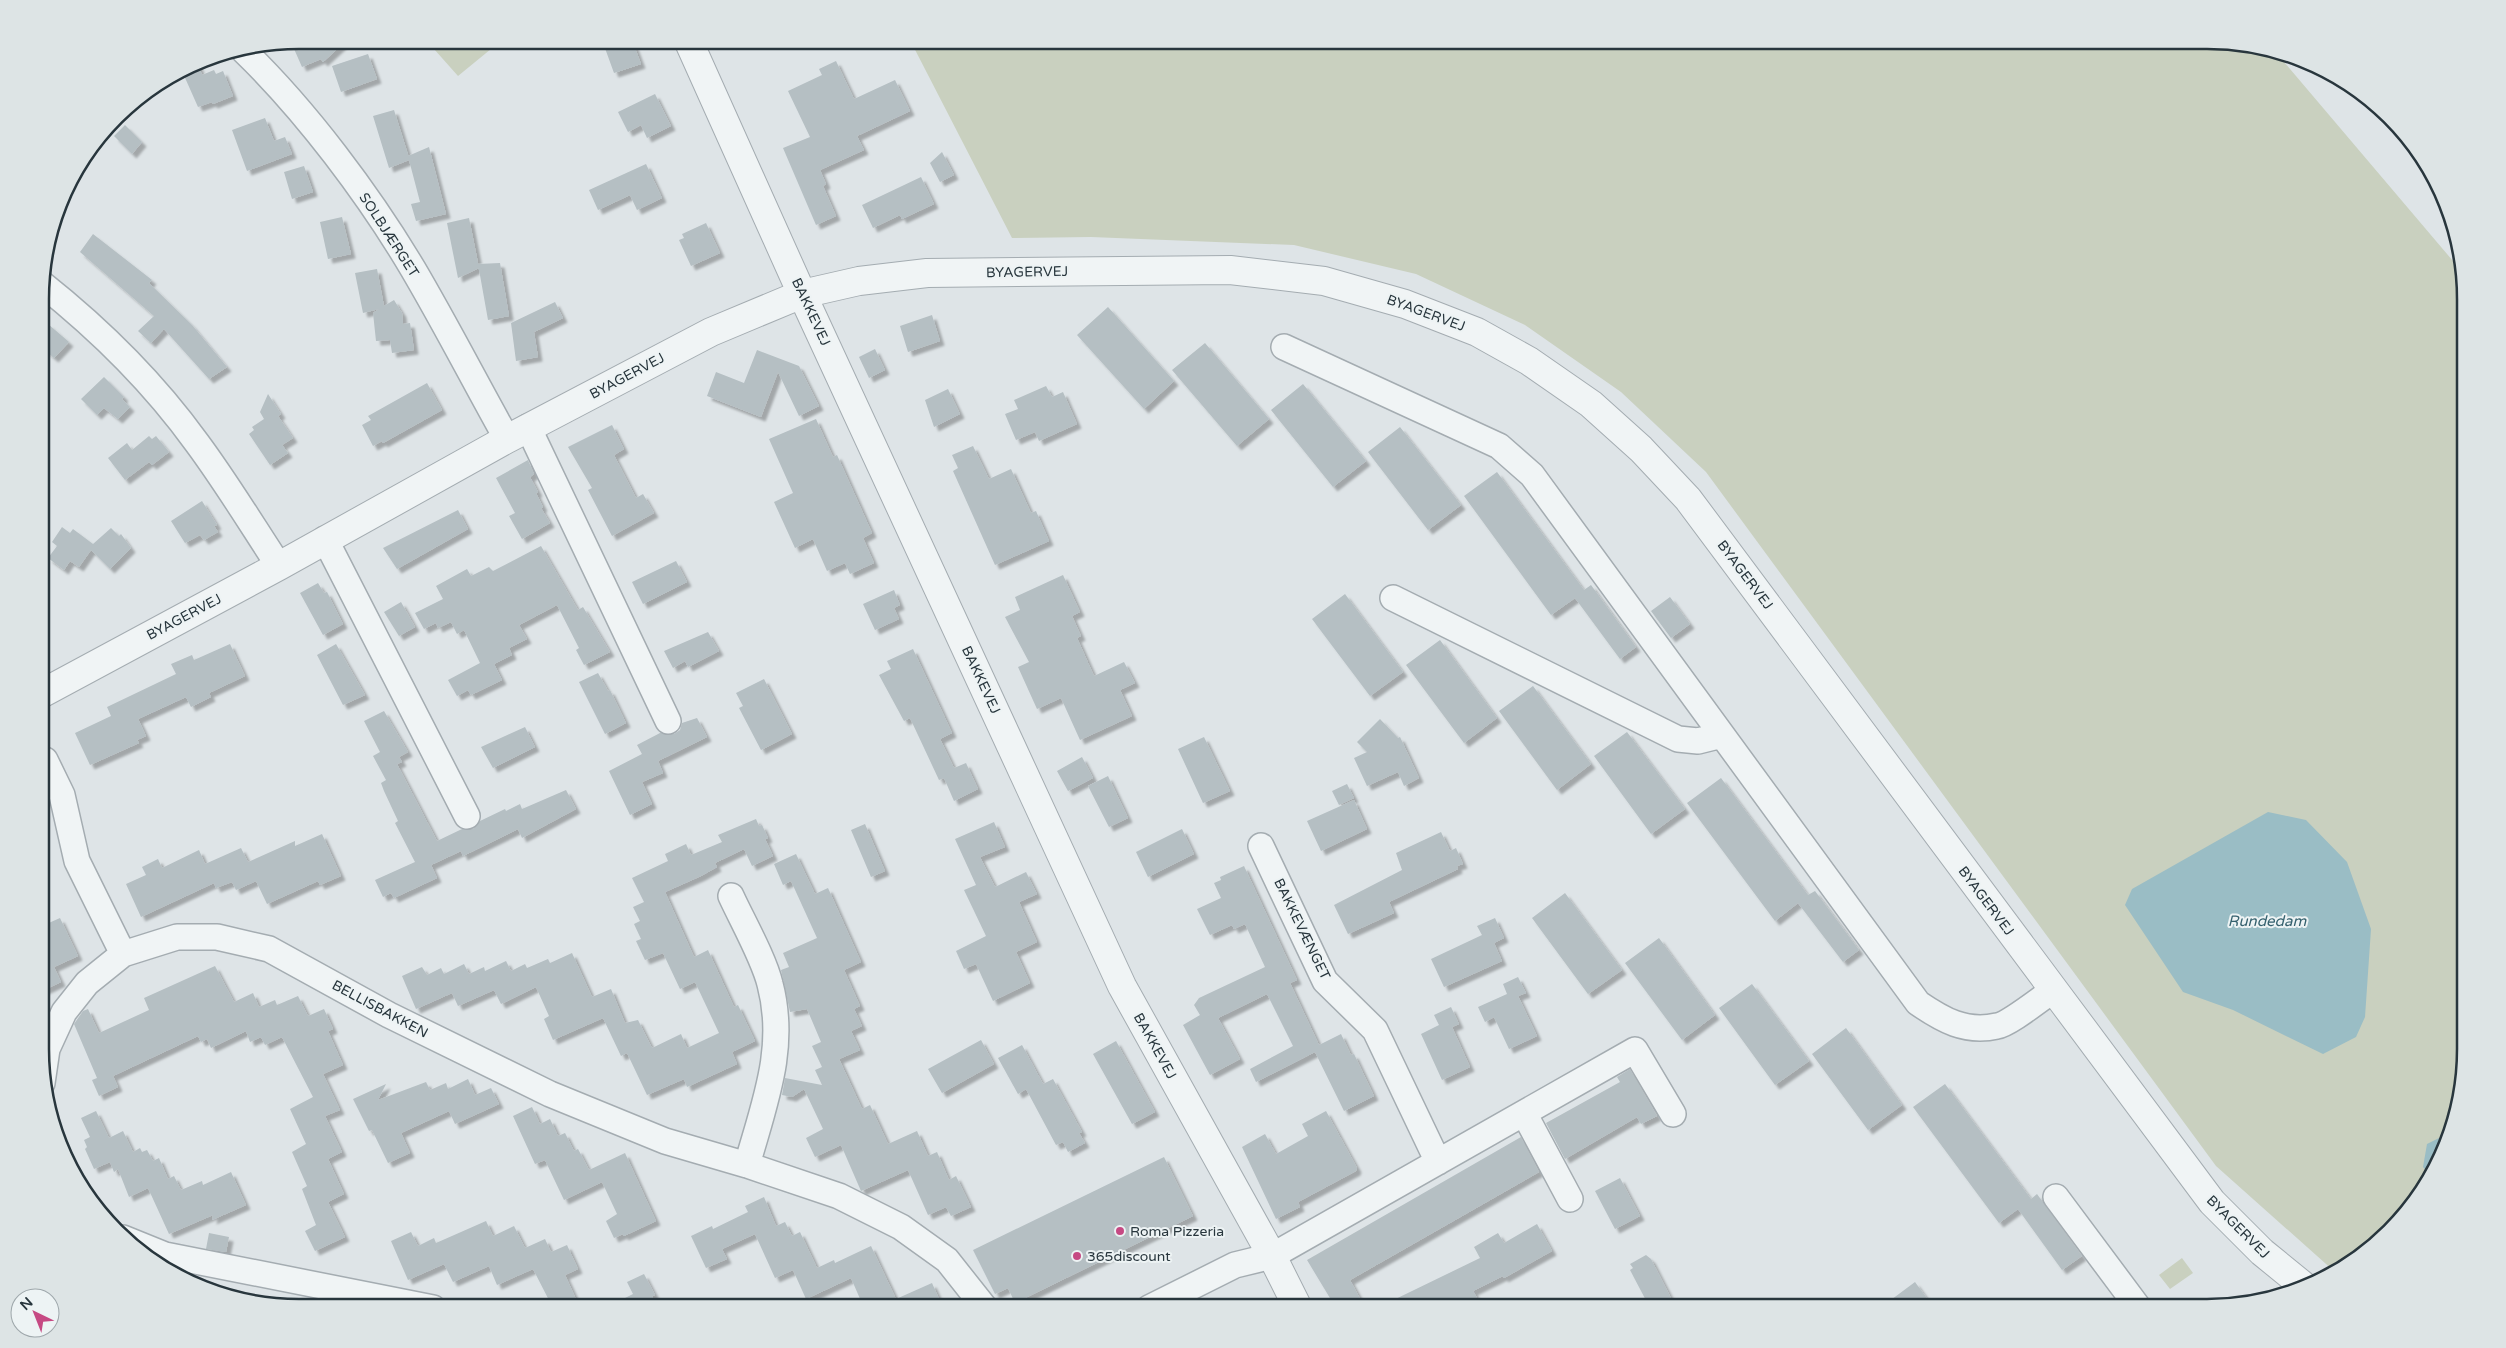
<svg xmlns="http://www.w3.org/2000/svg" width="2506" height="1348" font-family="'Varela Round',sans-serif">
<defs>
<filter id="shadow"><feDropShadow dx="4.5" dy="4.5" stdDeviation="1" flood-color="#0004"/></filter>
</defs>
<rect width="100%" height="100%" fill="#dee4e7"/>
<!-- green -->
<path fill="#c9d0bf" d="M426,40H502L458,76Z
M910,40H2207L2273,49L2464,274L2466,1049C2463,1071 2463,1096 2457,1117C2438,1178 2393,1244 2335,1272L2216,1166L1706,472L1621,392L1525,325L1416,274L1294,245L1091,237L1012,238Z
M2182,1258L2193,1273L2170,1289L2159,1275Z"/>
<!-- water -->
<path fill="#9abdc5" d="M2268,812L2306,820L2347,862L2371,929L2365,1017L2356,1037L2323,1054L2233,1010L2183,992L2125,905L2132,889Z
M2451,1132L2439,1164L2431,1176L2423,1167L2427,1144Z"/>
<!-- building -->
<path fill="#b5bfc3" filter="url(#shadow)" d="M299,40H347L323,62L321,59L302,67L291,42Z
M602,40H632L641,64L614,73Z
M368,54L377,79L341,92L332,66Z
M836,61L854,99L895,80L910,111L857,136L864,150L820,170L826,184L823,186L836,216L816,225L783,148L810,137L788,91L822,75L819,69Z
M197,62L202,75L214,70L216,74L223,71L233,96L213,104L212,102L198,107L182,71Z
M655,94L671,126L647,138L641,125L628,132L618,112Z
M394,110L409,158L408,156L429,147L446,214L416,221L411,204L420,202L409,160L389,168L373,116Z
M265,118L274,141L285,137L292,154L247,171L232,130Z
M125,125L142,142L132,154L114,136Z
M942,152L954,175L940,182L930,163Z
M646,164L662,198L637,210L630,195L598,210L589,190Z
M304,166L313,192L292,199L284,172Z
M921,177L934,204L902,219L900,215L873,228L862,205Z
M342,217L351,254L328,259L320,222Z
M469,218L479,268L458,278L447,223Z
M706,223L720,253L691,266L679,240L684,238L682,234Z
M93,234L152,280L149,283L192,325L227,367L209,379L164,329L151,343L138,331L154,316L80,252Z
M500,263L509,316L488,320L478,264Z
M377,269L384,306L394,300L402,313L403,324L410,323L414,350L392,353L390,340L376,341L373,313L379,309L363,313L355,273Z
M555,302L563,318L534,332L538,357L516,361L511,323Z
M1108,307L1174,381L1144,409L1077,335Z
M932,315L940,341L908,352L900,326Z
M48,324L69,342L54,358L41,347V332Z
M1205,343L1269,419L1237,446L1172,370Z
M875,349L885,370L869,378L859,357Z
M757,350L799,366L819,406L799,416L778,372L761,417L707,396L716,372L744,383Z
M104,377L124,397L122,399L130,407L118,419L104,408L97,415L81,399Z
M427,383L442,410L383,443L382,441L373,446L362,425L371,420L368,416Z
M1303,384L1366,461L1333,487L1271,410Z
M1046,386L1052,397L1063,392L1077,424L1039,441L1035,432L1016,440L1005,414L1018,409L1014,400Z
M948,389L960,414L934,427L925,400Z
M268,394L281,414L278,416L293,438L282,445L288,453L270,465L249,434L254,430L252,427L264,419L260,412Z
M816,419L833,457L837,455L872,533L863,538L874,563L850,574L845,563L827,571L813,539L795,548L774,502L793,493L769,439Z
M612,425L624,449L614,455L636,498L643,494L654,513L612,536L588,490L592,488L568,447Z
M1400,427L1461,505L1428,530L1368,452Z
M149,436L152,439L156,436L169,452L152,465L149,462L125,480L108,458L127,443L132,450Z
M973,446L989,479L1011,469L1031,513L1036,511L1049,541L995,565L953,471L958,468L952,455Z
M528,460L534,474L530,477L538,492L536,493L543,507L541,508L550,523L522,539L509,516L515,513L496,478Z
M1497,472L1584,590L1591,585L1636,647L1620,659L1575,598L1551,615L1464,496Z
M202,501L217,525L214,526L218,532L204,540L200,535L185,543L171,521Z
M458,510L468,529L397,569L383,548Z
M62,527L70,533L73,529L93,544L111,528L119,536L121,534L131,548L110,569L91,550L79,567L70,561L64,570L48,558L57,546L52,542Z
M541,546L578,610L583,607L610,652L584,665L576,650L579,648L557,605L519,625L527,639L509,648L512,655L494,664L502,680L471,695L468,690L457,696L448,680L480,663L464,630L457,634L451,622L438,628L436,623L424,629L415,613L443,599L436,586L467,569L471,576L489,567L493,571Z
M676,561L687,582L643,604L632,582Z
M1063,575L1080,612L1072,616L1081,636L1077,638L1094,676L1124,662L1135,683L1120,690L1132,716L1080,740L1061,698L1037,709L1018,667L1029,662L1005,617L1020,610L1015,597Z
M318,583L324,593L327,592L343,624L323,635L300,593Z
M894,590L900,605L894,608L899,619L875,630L863,604Z
M1345,594L1403,672L1370,696L1312,619Z
M1670,597L1690,624L1671,638L1651,611Z
M401,602L415,627L399,636L384,612Z
M708,632L719,651L688,667L685,661L673,668L664,651Z
M1440,640L1497,718L1464,743L1406,665Z
M230,644L245,676L209,693L211,697L191,707L186,697L138,719L146,736L137,740L139,743L90,765L75,733L111,716L107,707L176,674L171,664L192,655L194,660Z
M336,644L365,695L343,705L317,655Z
M913,649L952,733L940,739L954,768L966,763L978,789L954,801L944,778L939,780L910,718L904,721L879,675L891,669L887,661Z
M598,673L608,691L610,690L626,723L605,734L579,682Z
M764,679L792,734L761,750L739,708L743,706L736,693Z
M1533,686L1591,764L1557,790L1499,711Z
M384,711L408,752L399,757L402,762L397,764L437,841L462,829H473L480,821L505,809L506,811L520,804L522,809L566,790L576,809L522,838L518,829L463,856L461,851L431,865L437,878L394,898L391,893L383,897L375,880L415,862L395,823L398,821L384,791L381,783L386,780L373,756L380,752L364,721Z
M697,718L707,737L658,761L663,773L642,782L652,804L630,815L609,771L642,754L637,745L660,733L674,734L680,730L682,723Z
M1380,719L1398,738L1400,737L1419,778L1404,786L1398,772L1367,786L1354,758L1367,752L1357,742Z
M525,727L535,747L493,768L481,747Z
M1627,732L1685,809L1651,834L1594,756Z
M1204,737L1230,791L1203,803L1178,749Z
M1082,757L1093,778L1068,791L1057,771Z
M1108,776L1128,818L1109,827L1088,786Z
M1721,778L1808,895L1815,891L1859,950L1843,962L1798,903L1775,921L1687,803Z
M1347,784L1354,798L1339,805L1332,791Z
M1354,800L1367,829L1321,851L1307,821Z
M756,819L759,826L762,825L768,838L765,839L773,856L752,866L744,849L715,863L717,867L701,876L665,892L694,957L708,950L734,1007L738,1005L755,1041L732,1052L737,1064L687,1087L684,1079L647,1095L627,1053L621,1056L603,1018L553,1040L544,1019L549,1016L536,987L501,1004L494,990L458,1006L452,993L416,1009L402,976L422,967L427,975L441,968L444,974L464,964L469,974L484,967L485,971L506,961L511,971L525,964L527,968L548,959L550,963L572,953L592,997L611,989L625,1023L638,1020L652,1048L681,1034L687,1048L719,1033L695,982L680,989L663,953L645,960L636,941L641,939L634,924L640,921L633,907L644,902L632,878L668,861L665,854L686,844L691,855L722,842L718,835Z
M994,822L1005,847L980,857L995,887L1026,872L1037,894L1019,902L1037,942L1016,952L1030,983L993,1001L976,964L964,969L956,951L986,936L964,890L976,885L955,839Z
M865,824L885,871L871,877L851,830Z
M1182,829L1194,854L1148,877L1136,852Z
M1441,832L1450,851L1456,848L1463,864L1457,866L1458,869L1389,902L1394,913L1348,934L1334,905L1402,870L1396,853Z
M322,834L341,876L320,885L318,881L267,904L256,881L236,890L232,882L216,888L214,883L141,917L126,884L146,875L142,867L158,859L162,868L199,850L205,864L241,848L248,862L295,841V846Z
M796,854L815,894L828,888L861,962L844,970L860,1006L854,1009L862,1026L851,1031L860,1050L839,1059L862,1109L870,1105L888,1144L917,1131L928,1156L937,1152L949,1180L956,1176L971,1207L951,1216L946,1207L928,1215L908,1170L861,1191L841,1145L815,1157L806,1138L823,1129L804,1089L792,1097L782,1095L785,1078L822,1085L815,1070L822,1067L812,1046L821,1042L807,1009L790,1012L781,970L789,967L783,953L817,938L791,881L783,885L774,864Z
M1244,866L1297,980L1290,983L1319,1045L1341,1034L1351,1055L1354,1054L1374,1096L1344,1111L1315,1052L1256,1082L1250,1069L1293,1046L1267,994L1218,1018L1240,1059L1210,1075L1183,1025L1200,1015L1194,1005L1199,998L1265,967L1245,924L1234,929L1232,925L1210,935L1197,909L1221,898L1214,883L1221,880L1220,877Z
M1565,893L1622,970L1588,994L1532,918Z
M60,918L78,956L54,967L61,982L42,991V926Z
M1495,918L1504,938L1494,943L1502,961L1444,987L1431,959L1482,935L1477,926Z
M1659,938L1715,1015L1682,1040L1625,963Z
M215,966L234,1002L253,993L259,1007L275,1000L277,1005L298,996L308,1016L324,1009L333,1029L328,1031L343,1065L323,1074L340,1110L325,1116L342,1152L328,1159L344,1194L328,1202L345,1237L315,1251L305,1231L316,1225L302,1189L307,1186L292,1152L306,1144L290,1109L313,1097L282,1037L265,1045L261,1037L250,1042L246,1031L211,1048L207,1039L201,1042L198,1036L113,1076L118,1087L99,1096L92,1080L97,1078L74,1024L83,1011L88,1009L99,1033L149,1010L144,998Z
M1518,977L1526,993L1518,996L1537,1036L1509,1049L1494,1017L1485,1022L1478,1007L1507,994L1503,984Z
M1752,984L1809,1061L1775,1085L1719,1008Z
M1451,1007L1459,1024L1452,1027L1470,1067L1442,1080L1421,1034L1439,1025L1434,1015Z
M1846,1028L1902,1105L1868,1130L1812,1054Z
M981,1040L994,1064L942,1093L928,1069Z
M1116,1041L1155,1112L1132,1124L1093,1054Z
M1022,1045L1043,1084L1053,1079L1082,1132L1079,1133L1085,1143L1068,1152L1063,1142L1056,1145L1026,1089L1018,1094L998,1058Z
M1630,1069L1657,1116L1641,1124L1637,1117L1565,1159L1546,1123L1620,1082L1617,1077Z
M468,1079L475,1095L491,1088L499,1104L455,1124L449,1111L401,1133L410,1153L388,1163L372,1130L369,1131L353,1099L386,1084L378,1100L426,1082L430,1090L446,1083L448,1089Z
M1945,1084L2031,1199L2037,1194L2082,1256L2062,1270L2018,1209L1999,1223L1913,1107Z
M532,1107L540,1124L550,1119L558,1136L565,1133L574,1151L578,1149L589,1170L625,1153L656,1221L624,1236L623,1234L614,1238L606,1221L617,1214L602,1182L564,1200L545,1160L535,1164L513,1116Z
M96,1111L109,1138L123,1131L133,1152L140,1148L142,1152L147,1150L153,1161L159,1158L168,1179L174,1176L181,1190L202,1181L203,1185L231,1172L246,1205L212,1220L213,1215L169,1234L148,1188L129,1197L118,1169L114,1172L110,1162L94,1169L85,1149L87,1147L84,1140L90,1137L81,1118Z
M1326,1111L1357,1168L1356,1171L1298,1202L1300,1207L1276,1219L1242,1147L1265,1134L1276,1154L1308,1136L1302,1124Z
M1521,1137L1539,1172L1350,1280L1365,1308H1336L1307,1260Z
M1164,1157L1193,1216L1015,1303L1008,1288L995,1294L973,1250Z
M1620,1178L1640,1216L1615,1229L1595,1191Z
M764,1197L776,1226L785,1222L792,1236L800,1232L817,1268L834,1260L835,1263L871,1246L896,1299L932,1283L943,1308H864L851,1278L806,1299L793,1270L775,1278L755,1234L722,1249L727,1259L706,1268L691,1236L712,1226L713,1229L748,1212L745,1206Z
M486,1221L493,1236L514,1226L525,1248L545,1239L551,1252L567,1245L578,1269L565,1275L580,1308H553L533,1269L497,1285L489,1266L453,1282L444,1264L408,1280L391,1241L411,1232L418,1246L434,1238L436,1243Z
M1537,1224L1552,1251L1504,1278L1503,1276L1473,1291L1477,1298L1457,1308H1377L1480,1258L1474,1247L1498,1233L1504,1243Z
M209,1233L229,1237L226,1252L206,1249Z
M1646,1255L1651,1259L1676,1308H1650L1630,1270L1633,1268L1630,1264Z
M644,1274L655,1295L652,1296L658,1308H605L633,1294L627,1282Z
M1915,1282L1934,1308H1880Z"/>
<g fill="none" stroke-linecap="round" stroke-linejoin="round">
<defs>
<path id="minor" d="M244,51C306,111 369,195 413,269C446,325 475,382 507,439
M41,283C99,329 153,382 197,443C226,482 252,525 279,566
M1284,347L1499,446L1532,475L1918,1003C1943,1020 1965,1033 1997,1026C2009,1024 2040,999 2052,991
M528,427L668,721
M325,539L467,816
M1393,598L1678,739L1698,741L1722,735
M45,760L62,795L77,861L123,954
M1261,846L1325,981L1375,1030L1438,1162
M731,896C743,922 764,959 770,984C787,1048 764,1104 747,1165
M42,1083L47,1049L64,1012L87,983L123,954L177,937H217L269,949L389,1015L550,1094L665,1141L747,1165L839,1196L901,1227L947,1260L985,1308
M1524,1113L1570,1199
M2056,1197L2138,1307
M123,1238L165,1255L433,1308
M1149,1308L1235,1265L1272,1256L1635,1050L1673,1114"/>
<path id="tertiary" d="M688,40L802,294L1122,986L1272,1256L1298,1308
M41,694L279,566L507,439L711,332L802,294L859,281L927,273L1230,270L1324,281L1405,304L1477,332L1529,361L1591,404L1641,449L1688,499L2212,1202L2262,1252L2305,1287"/>
</defs>
<!-- minor casing -->
<use href="#minor" stroke="#a4acb1" stroke-width="28"/>
<!-- tertiary casing -->
<use href="#tertiary" stroke="#a4acb1" stroke-width="30"/>
<!-- minor -->
<use href="#minor" stroke="#f0f4f5" stroke-width="25"/>
<!-- tertiary -->
<use href="#tertiary" stroke="#f0f4f5" stroke-width="28"/>
</g>
<!-- markers -->
<g fill="#c64983" stroke="#edf3f4" stroke-width="2">
<circle cx="1120" cy="1231" r="5"/>
<circle cx="1077" cy="1256" r="5"/>
</g>
<g text-anchor="middle" dominant-baseline="central" stroke-width="4" stroke-linejoin="round" paint-order="stroke">
<!-- street labels -->
<g font-size="14" fill="#28363d" stroke="#edf3f4">
<text transform="translate(389 235) rotate(57)">SOLBJÆRGET</text>
<text transform="translate(1027 272) rotate(-1)">BYAGERVEJ</text>
<text transform="translate(811 312) rotate(65)">BAKKEVEJ</text>
<text transform="translate(1426 313) rotate(20)">BYAGERVEJ</text>
<text transform="translate(627 376) rotate(-28)">BYAGERVEJ</text>
<text transform="translate(1745 575) rotate(53)">BYAGERVEJ</text>
<text transform="translate(184 617) rotate(-28)">BYAGERVEJ</text>
<text transform="translate(981 680) rotate(65)">BAKKEVEJ</text>
<text transform="translate(1986 901) rotate(53)">BYAGERVEJ</text>
<text transform="translate(1302 929) rotate(64)">BAKKEVÆNGET</text>
<text transform="translate(380 1009) rotate(28)">BELLISBAKKEN</text>
<text transform="translate(1155 1046) rotate(61)">BAKKEVEJ</text>
<text transform="translate(2238 1227) rotate(45)">BYAGERVEJ</text>
</g>
<!-- poi labels -->
<g font-size="14" fill="#28363d" stroke="#edf3f4" text-anchor="start">
<text x="1130" y="1231">Roma Pizzeria</text>
<text x="1087" y="1256">365discount</text>
</g>
<!-- water labels -->
<g font-size="15" font-style="italic" fill="#35616e" stroke="#edf3f4">
<text x="2267" y="921">Rundedam</text>
</g>
</g>
<!-- crop -->
<path d="M0 0H2506V1348H0ZM299 49H2207A250 250 0 0 1 2457 299V1049A250 250 0 0 1 2207 1299H299A250 250 0 0 1 49 1049V299A250 250 0 0 1 299 49Z" fill="#dde4e5" fill-rule="evenodd"/>
<path fill="none" stroke="#28363d" stroke-width="2.5" d="M299 49H2207A250 250 0 0 1 2457 299V1049A250 250 0 0 1 2207 1299H299A250 250 0 0 1 49 1049V299A250 250 0 0 1 299 49Z"/>
<!-- north arrow -->
<g transform="translate(35 1313) rotate(317)"><circle r="24" fill="#edf3f4" stroke="#9ea7ab"/>
<path d="M0-4L9 19L0 12L-9 19Z" fill="#c64983"/>
<text y="-8" font-size="14" font-weight="bold" text-anchor="middle" fill="#28363d">N</text>
</g>
</svg>
